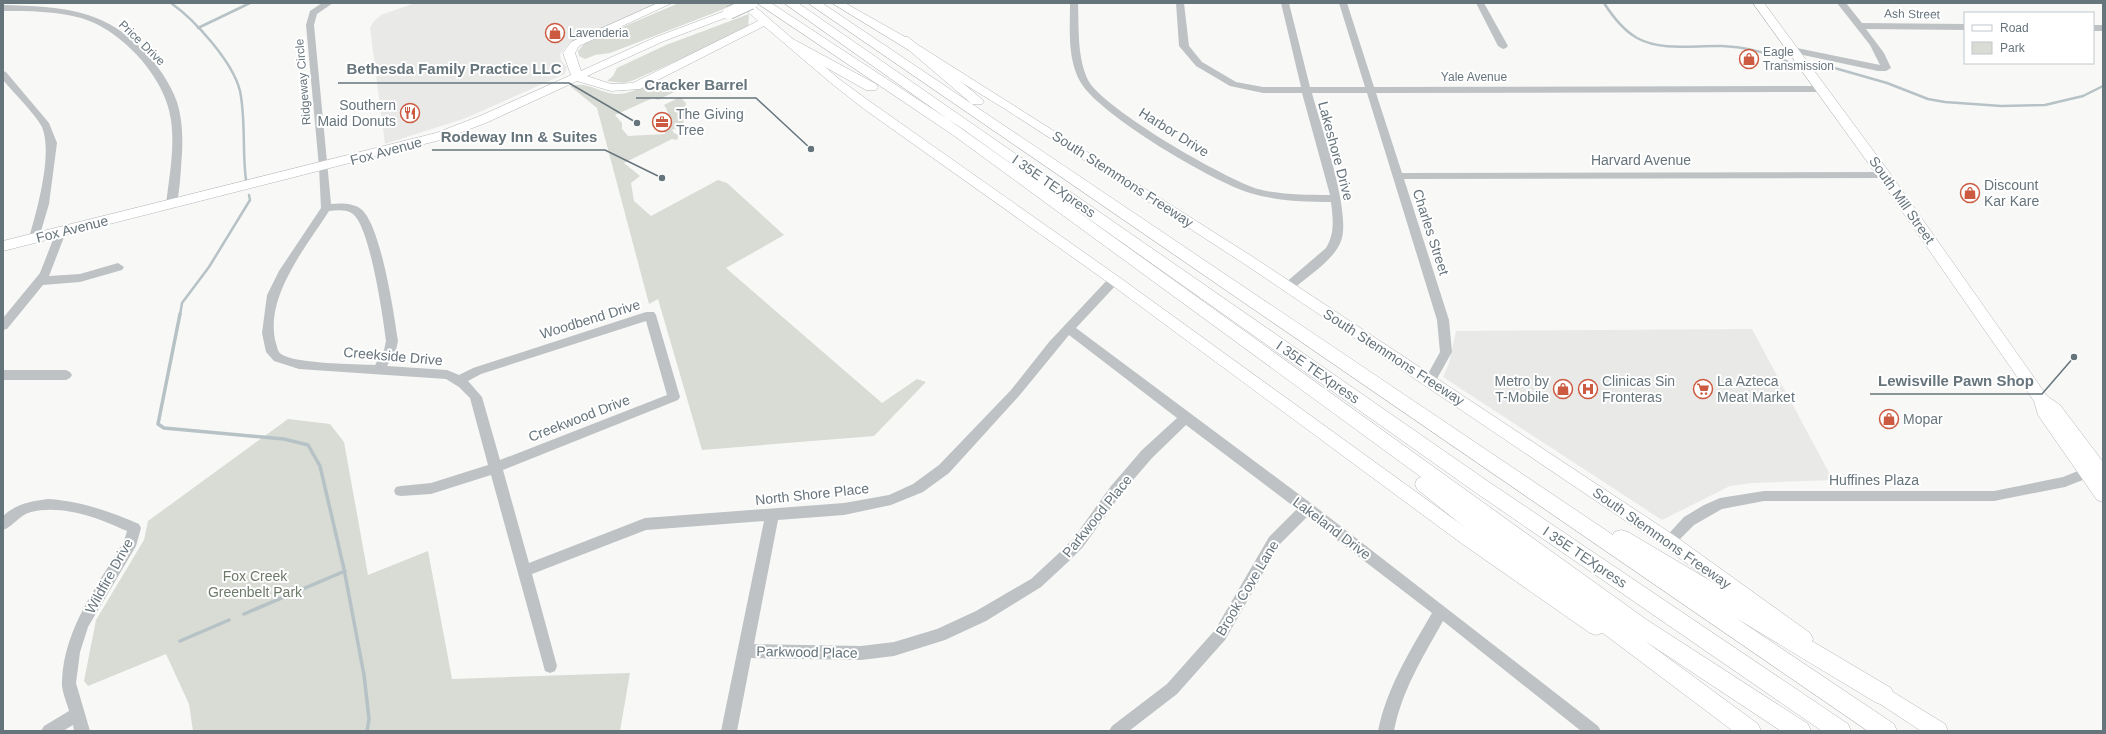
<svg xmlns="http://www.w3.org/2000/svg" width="2106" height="734" font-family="Arial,sans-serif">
<rect width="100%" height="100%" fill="#f8f8f6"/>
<!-- built -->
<path fill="#e9e9e8" d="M415,3H661L569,43L560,54L561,60L567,67L565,74L466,118L385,144L370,28L374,21L381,15Z
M1752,329L1833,480L1752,483L1730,486L1662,520L1443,377L1449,363L1456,331Z"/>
<!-- green -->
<path fill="#d8dcd5" d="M679,3L737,4L610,53L595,55L585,59L579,56L578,51L585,43Z
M749,14L748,29L634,80L624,83L607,81L613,76L617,68L666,45Z
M658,80L665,81L676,91L658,100L653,98L615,115L622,123V129L628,136L665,134C667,125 671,113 664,105L680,97L686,103L683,125L672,130L674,133L679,135L677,140L672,139L624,163L640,176L631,183L634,201L651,216L718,180L727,183L784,235L726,268L882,403L917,379L926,382L874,436L702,450L658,299L649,304L597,108L570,86C587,81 598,92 615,94C629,95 645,86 658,80Z
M288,419L330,424L344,442L368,575L428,551L452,679L630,673L620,731H193L189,704L166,654L88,686L84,681L96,620L144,540L148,521Z"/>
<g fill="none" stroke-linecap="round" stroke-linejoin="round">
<!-- stream-far1 -->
<path stroke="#b6c2c5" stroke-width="2.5" d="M171,3C195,20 233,62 240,91C246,120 242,151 246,180
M1604,3C1613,17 1623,30 1637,38C1663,52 1694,45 1722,46C1746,47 1768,52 1790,63
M198,28L250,3
M1816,65H1820
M1824,65L1887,83L1928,99L1945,102L2001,106L2045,105L2083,96L2103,86
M180,315L182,303L209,267L250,200L249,195"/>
<!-- stream -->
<path stroke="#b6c2c5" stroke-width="3.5" d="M180,314L158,424L164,428L284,439L308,445L320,466L344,569L364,675L369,719L367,731
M244,614L345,571
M180,641L229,620"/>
<defs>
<path id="major" d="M658,3H672L579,46L575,53L581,71L656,37L725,11H733L734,13L733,15L664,41L587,76L611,84L633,83L758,21L739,3H751L839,79L872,103L1119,277L1473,533L1602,621L1605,627L1602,633L1596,635L1590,633L1461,543L1109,283L864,109L831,83L764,26L640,89L611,91L577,81L488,122L444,139L3,251V241L436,133L480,116L571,75L563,53L571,42Z
M832,3H845L907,38L1253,257L1675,536L1810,633L1813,639L1810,645L1804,647L1798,645L1663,546L1243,263L1005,109Z
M1753,3H1764L1889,172L2047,396L2060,405L2103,462V502L2097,500L2038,415L2034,401L1879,178Z
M1875,681L1945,724L1948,731H1921L1868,696L1866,690L1868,684Z"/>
<path id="highway" d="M757,3H771L963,129L1647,620L1808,724L1811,731H1781L1645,641L1758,724L1761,731H1733L1499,555L1417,489L1415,484L1417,479L1421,477L953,135Z
M784,3H798L1486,480L1848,724L1851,731H1822L1472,490Z
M808,3H822L972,104L897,40L898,37H908L984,101L982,104H972L1613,535L1614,532L1621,530L1628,532L1891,688L1894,695L1891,702L1883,705L1875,702L1736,618L1894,724L1897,731H1868Z
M791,38L876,84L878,87L876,90H866L786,45L785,42Z"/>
</defs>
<!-- major casing -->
<use href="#major" stroke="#b2b6b9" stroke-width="1"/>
<!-- highway casing -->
<use href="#highway" stroke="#b4b7ba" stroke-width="1"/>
<!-- minor -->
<path fill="#bec2c4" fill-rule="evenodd" d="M322,3H333L317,14L314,25L331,204C341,203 353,203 361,209C381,225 394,314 398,341L396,350L387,366L447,370L459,375L473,368L646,312H654L656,315L680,397L678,400L503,470L529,563L645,518L844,503L889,495L913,484L939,465L1011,390L1049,342L1110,277H1118L1120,280L1118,283L1076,328L1312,504L1598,726L1601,731H1581L1443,621C1423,657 1402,690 1394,731H1378C1387,687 1410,651 1432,613L1307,517L1279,545L1225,640L1177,694L1129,731H1109L1112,726L1167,684L1215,630L1269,537L1297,509L1186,425L1152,458L1121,494L1083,547L1068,562L1041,587L986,621L945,640L894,656L861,660L751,658L737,731H721L764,521L646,530L532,574L557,666L555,671L550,673L545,671L491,475L431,494L401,496L396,495L394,491L396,487L401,486L431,483L488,465L470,398L459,387L446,379L299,369L274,361L266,352L262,333L267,295L279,271L321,208L319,167L306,25L310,11ZM329,211C337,210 347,209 353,214C370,227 383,317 386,341L384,350L375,365C356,364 295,364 281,354C277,351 277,345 275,340C266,295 306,247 329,211ZM646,321L667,395L500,460L482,397L468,381L481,374ZM1069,335L1177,418L1142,450L1111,486L1073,539L1058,554L1031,579L976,611L937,629L894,642L861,646L754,644L778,520L844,515L891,505L923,492L949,473L1019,396Z
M1070,3H1078C1079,29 1077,57 1088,80C1103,109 1225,179 1258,189C1281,195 1305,195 1330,195L1302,93H1263L1230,86L1196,66L1179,46L1176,3H1184L1189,46L1202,62L1236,82L1263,87H1301L1281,3H1289L1310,87H1365L1339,3H1347L1374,87L1822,86L1827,89L1822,92L1376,93L1402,173L1884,172L1889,175L1884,178L1404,179L1449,320L1452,352L1434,384H1426L1424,381L1440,352L1437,320L1367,93H1312C1320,124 1352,213 1341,241C1335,259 1307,277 1292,290H1284L1282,287L1284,284L1326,248C1335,233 1333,219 1331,202C1303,202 1277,201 1250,193C1213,182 1100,115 1081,83C1067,60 1070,29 1070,3Z
M1476,3H1484L1508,46L1506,48L1503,49L1498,46Z
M1837,3H1846L1862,23L1965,24V30L1866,29L1884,53L1891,68L1886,71H1878L1789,52V48L1792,47L1880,65L1870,45Z
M3,5C31,6 60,6 88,15C126,26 164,65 177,102C182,118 183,136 182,153C181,165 180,199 175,207L171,208L166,205C169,177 175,149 171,120C166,78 122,30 81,18C56,11 29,11 3,11Z
M2093,25H2103V31H2093Z
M3,71L6,72L49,123L57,143L49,204L39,238L34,242L29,238C37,210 53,154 42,127C36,115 13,92 3,80Z
M61,228L66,232L49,276L80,274L118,263L124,267L122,270L80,282L43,285L7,329L3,330V318L40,273L56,232Z
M3,370H66L70,372L72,375L70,378L66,380H3Z
M2088,467L2093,468L2094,472L2093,476L2065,487L1994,501H1764L1722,509L1694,525L1674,545L1669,547L1664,545L1662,541L1684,517L1704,505L1720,498L1764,491H1994L2063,477Z
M48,499C80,501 109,511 139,524L141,528L136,546L88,627L80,652L76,683L90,731H74L73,725L63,731H41L44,726L69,711C67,702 61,691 62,681C64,628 98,585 124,541L127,531C99,518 62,504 31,512C19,515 14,526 3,530V516C16,504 31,501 48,499Z"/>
<!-- major -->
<use href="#major" fill="#fff" fill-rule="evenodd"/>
<!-- highway -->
<use href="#highway" fill="#fff" fill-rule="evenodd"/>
<defs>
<path id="major-bridge" d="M729,13L751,3"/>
</defs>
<!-- major-bridge casing -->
<use href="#major-bridge" stroke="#b2b6b9" stroke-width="14" stroke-linecap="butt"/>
<!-- major-bridge -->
<use href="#major-bridge" stroke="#fff" stroke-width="12"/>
</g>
<!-- icons -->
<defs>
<symbol id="shop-ring" viewBox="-11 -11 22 22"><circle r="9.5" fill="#fff" stroke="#cc5a41" stroke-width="1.5"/><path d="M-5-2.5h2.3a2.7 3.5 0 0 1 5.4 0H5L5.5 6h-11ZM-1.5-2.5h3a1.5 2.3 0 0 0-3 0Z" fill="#cc5a41"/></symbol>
<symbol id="restaurant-ring" viewBox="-11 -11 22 22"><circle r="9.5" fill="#fff" stroke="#cc5a41" stroke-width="1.5"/><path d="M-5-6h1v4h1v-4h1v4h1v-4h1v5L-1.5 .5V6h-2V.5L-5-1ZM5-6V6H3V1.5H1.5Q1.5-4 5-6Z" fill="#cc5a41"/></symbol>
<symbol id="office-ring" viewBox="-11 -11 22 22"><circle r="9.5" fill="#fff" stroke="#cc5a41" stroke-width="1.5"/><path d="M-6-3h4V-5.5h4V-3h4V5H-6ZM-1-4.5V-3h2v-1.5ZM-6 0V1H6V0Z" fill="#cc5a41"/></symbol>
<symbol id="hospital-ring" viewBox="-11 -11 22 22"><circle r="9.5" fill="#fff" stroke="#cc5a41" stroke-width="1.5"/><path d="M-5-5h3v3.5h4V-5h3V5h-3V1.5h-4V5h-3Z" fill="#cc5a41"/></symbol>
<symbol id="supermarket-ring" viewBox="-11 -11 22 22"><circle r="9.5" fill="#fff" stroke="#cc5a41" stroke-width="1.5"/><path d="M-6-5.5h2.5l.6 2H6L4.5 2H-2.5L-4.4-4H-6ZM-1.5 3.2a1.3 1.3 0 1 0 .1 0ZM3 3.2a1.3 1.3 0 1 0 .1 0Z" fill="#cc5a41"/></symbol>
</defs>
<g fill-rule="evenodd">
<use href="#shop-ring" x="544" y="22" width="22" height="22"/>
<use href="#shop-ring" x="1738" y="48" width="22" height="22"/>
<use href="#restaurant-ring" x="399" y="102" width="22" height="22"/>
<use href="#office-ring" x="651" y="111" width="22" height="22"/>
<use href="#shop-ring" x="1959" y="182" width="22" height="22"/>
<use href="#shop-ring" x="1552" y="378" width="22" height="22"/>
<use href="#hospital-ring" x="1577" y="378" width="22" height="22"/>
<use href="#supermarket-ring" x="1692" y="378" width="22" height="22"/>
<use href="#shop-ring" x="1878" y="408" width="22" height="22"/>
</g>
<g text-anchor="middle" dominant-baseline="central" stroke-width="4" stroke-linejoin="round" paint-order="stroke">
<!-- far-street labels -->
<g font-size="12" fill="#66747c" stroke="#fff">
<text transform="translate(1912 14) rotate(1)">Ash Street</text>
<text transform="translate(142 43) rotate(44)">Price Drive</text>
<text x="1474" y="77">Yale Avenue</text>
<text transform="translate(303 82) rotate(-95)">Ridgeway Circle</text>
</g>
<!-- far-poi labels -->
<g font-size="12" fill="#66747c" stroke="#fff" text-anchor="start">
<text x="569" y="33">Lavenderia</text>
<text x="1763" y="52">Eagle<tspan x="1763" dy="14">Transmission</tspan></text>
</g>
<!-- poi labels -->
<g font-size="14" fill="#66747c" stroke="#fff" text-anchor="start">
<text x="396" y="105" text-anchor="end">Southern<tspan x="396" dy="16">Maid Donuts</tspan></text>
<text x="676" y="114">The Giving<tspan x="676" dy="16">Tree</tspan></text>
<text x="1984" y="185">Discount<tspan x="1984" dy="16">Kar Kare</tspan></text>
<text x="1549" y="381" text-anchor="end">Metro by<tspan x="1549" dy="16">T-Mobile</tspan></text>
<text x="1602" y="381">Clinicas Sin<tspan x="1602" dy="16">Fronteras</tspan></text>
<text x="1717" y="381">La Azteca<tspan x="1717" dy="16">Meat Market</tspan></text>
<text x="1903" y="419">Mopar</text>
</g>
<!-- street labels -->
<g font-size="14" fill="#66747c" stroke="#fff">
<text transform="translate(1174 132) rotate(32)">Harbor Drive</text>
<text transform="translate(386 151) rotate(-15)">Fox Avenue</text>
<text transform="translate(1336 151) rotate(75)">Lakeshore Drive</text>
<text x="1641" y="160">Harvard Avenue</text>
<text transform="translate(1123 179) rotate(33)">South Stemmons Freeway</text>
<text transform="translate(1054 186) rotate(35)">I 35E TEXpress</text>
<text transform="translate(1902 200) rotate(55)">South Mill Street</text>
<text transform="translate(72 229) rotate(-14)">Fox Avenue</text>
<text transform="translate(1431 232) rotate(72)">Charles Street</text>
<text transform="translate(590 319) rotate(-17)">Woodbend Drive</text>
<text transform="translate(393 356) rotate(5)">Creekside Drive</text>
<text transform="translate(1394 357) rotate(33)">South Stemmons Freeway</text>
<text transform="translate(1318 372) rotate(35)">I 35E TEXpress</text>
<text transform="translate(579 418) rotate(-21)">Creekwood Drive</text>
<text x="1874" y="480">Huffines Plaza</text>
<text transform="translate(812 494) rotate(-6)">North Shore Place</text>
<text transform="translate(1097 516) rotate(-51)">Parkwood Place</text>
<text transform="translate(1332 528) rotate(37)">Lakeland Drive</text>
<text transform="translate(1662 538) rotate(35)">South Stemmons Freeway</text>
<text transform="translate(1585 557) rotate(34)">I 35E TEXpress</text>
<text transform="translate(109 576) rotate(-61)">Wildfire Drive</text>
<text transform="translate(1247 588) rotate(-59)">Brook Cove Lane</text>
<text transform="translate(807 652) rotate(1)">Parkwood Place</text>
</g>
<!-- park labels -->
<g font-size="14" fill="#6d7a69" stroke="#fff">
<text x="255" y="576">Fox Creek<tspan x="255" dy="16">Greenbelt Park</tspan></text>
</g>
</g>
<!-- callouts -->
<path fill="none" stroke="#66747c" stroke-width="1.5" d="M637 123L569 83H338M811 149L756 98H636M662 178L605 150H432M2074 357L2042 394H1870"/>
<g fill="#66747c" stroke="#fff" stroke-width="1.5">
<circle cx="637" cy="123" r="4"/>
<circle cx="811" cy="149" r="4"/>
<circle cx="662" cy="178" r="4"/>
<circle cx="2074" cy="357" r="4"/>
</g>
<g font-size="15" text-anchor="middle" font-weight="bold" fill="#66747c" stroke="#fff" stroke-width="4" stroke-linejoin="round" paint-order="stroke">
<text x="454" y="74">Bethesda Family Practice LLC</text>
<text x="696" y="90">Cracker Barrel</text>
<text x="519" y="142">Rodeway Inn &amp; Suites</text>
<text x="1956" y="386">Lewisville Pawn Shop</text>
</g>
<!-- border -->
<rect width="2106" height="734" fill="none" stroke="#66747c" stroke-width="8"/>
<!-- legend -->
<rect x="1964" y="12" width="130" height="52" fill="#ffffff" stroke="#c2c7cb"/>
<rect x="1972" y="25" width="20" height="6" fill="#ffffff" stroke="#c2c7cb"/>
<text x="2000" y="32" font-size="12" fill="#66747c">Road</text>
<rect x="1972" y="42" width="20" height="12" fill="#d8dcd5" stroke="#c2c7cb"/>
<text x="2000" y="52" font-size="12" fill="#66747c">Park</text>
</svg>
